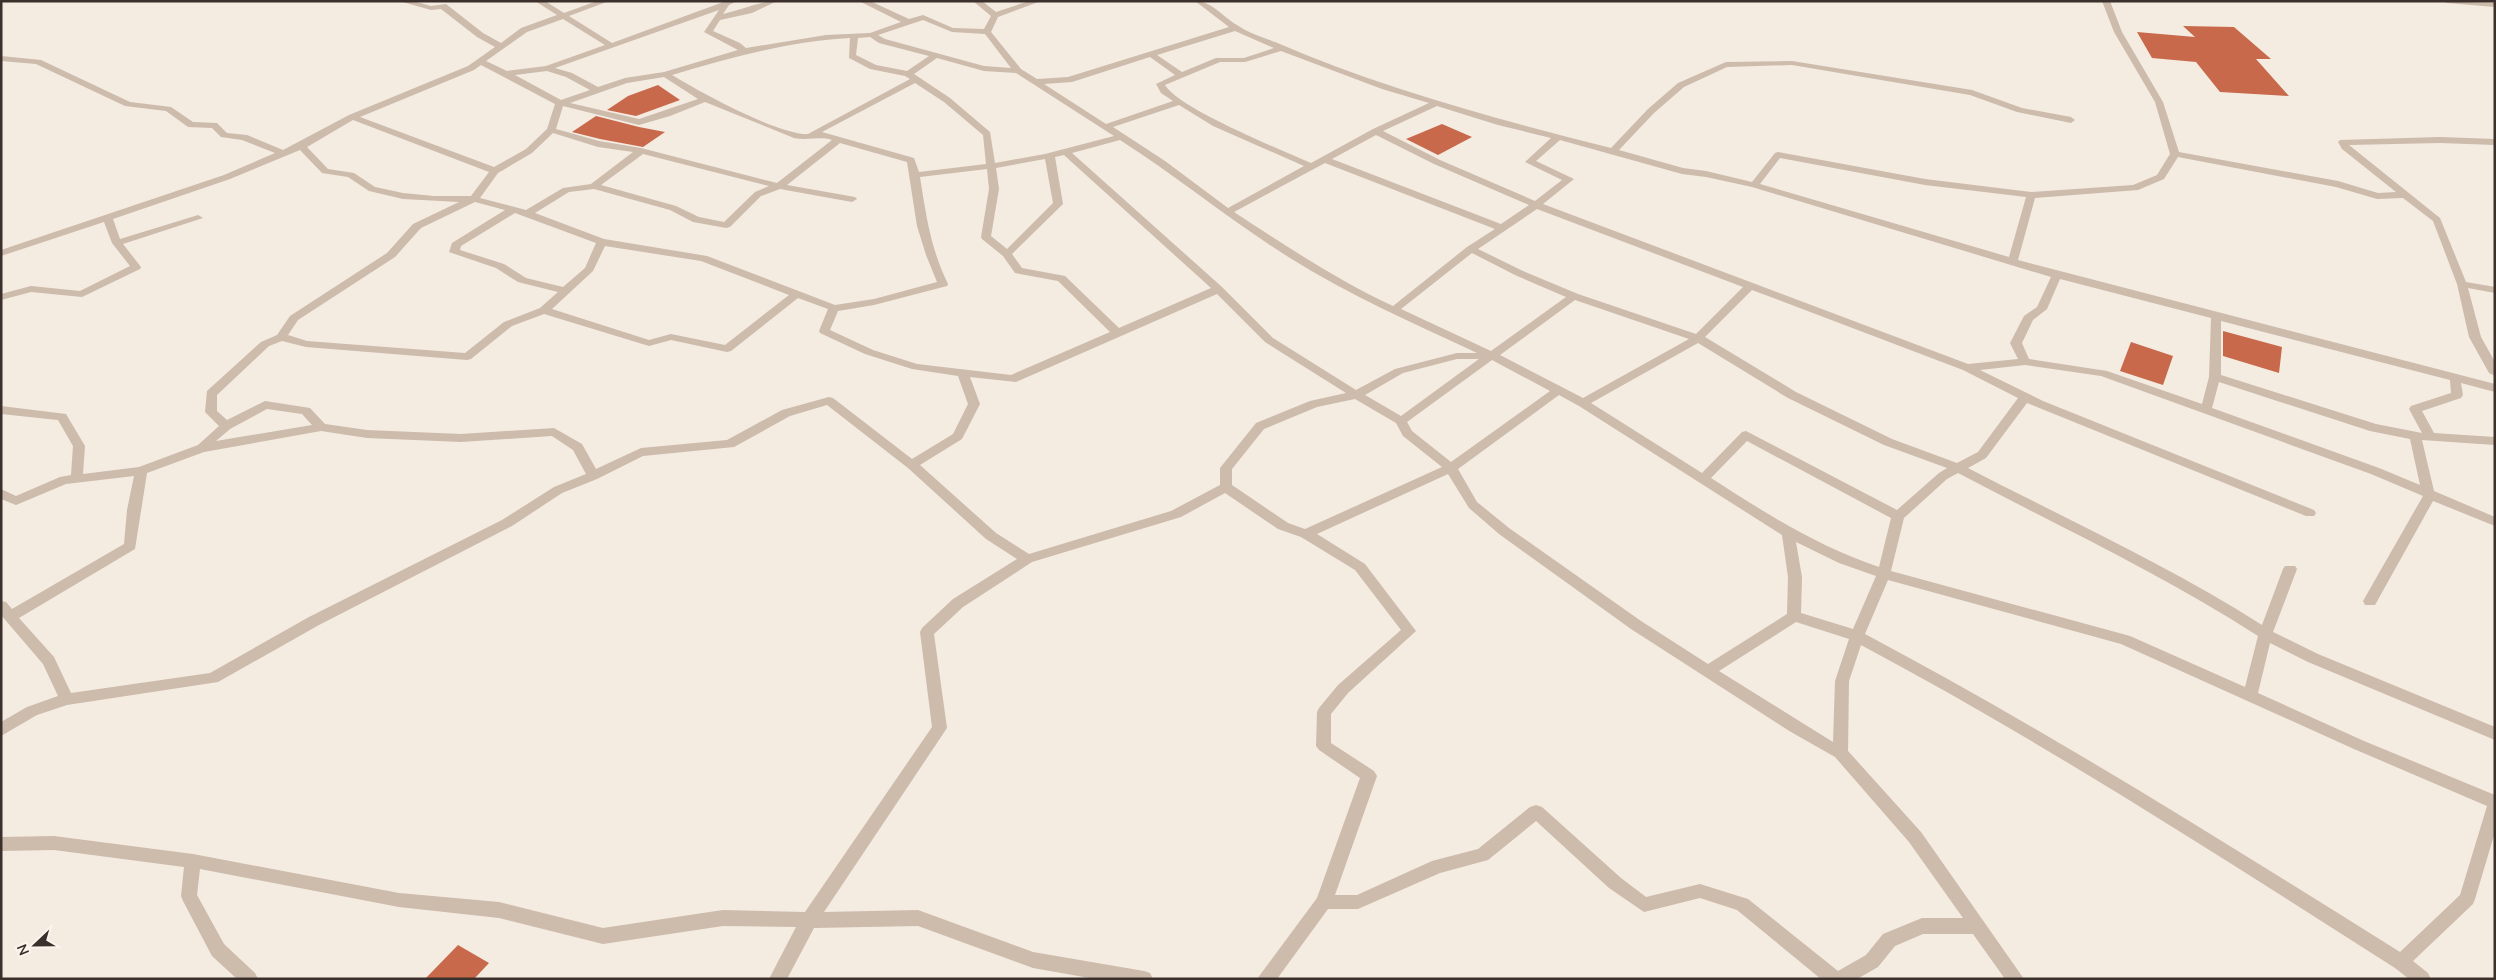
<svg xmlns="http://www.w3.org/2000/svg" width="2496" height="980" font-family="'Nunito Sans',sans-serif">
<rect width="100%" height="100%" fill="#f4ebe1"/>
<!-- building -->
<path fill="#c8694b" d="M2183,26L2234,27L2271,59H2256L2289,96L2220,92L2196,62L2152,58L2137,32L2195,37Z
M658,85L680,100L636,116L607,110L628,96Z
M596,116L639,127L665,132L643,147L600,139L572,132Z
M1442,124L1472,137L1438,155L1406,139Z
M2223,331L2282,347L2279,373L2223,356Z
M2131,342L2173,356L2163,385L2120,371Z
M458,945L489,963L474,979H425Z"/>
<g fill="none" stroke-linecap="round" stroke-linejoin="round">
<!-- minor -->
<path fill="#cdbbac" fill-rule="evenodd" d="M399,1H413L431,6L446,4L483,33L501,43L521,28L557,15L535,1H545L564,13L597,1H609L569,16L612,43L726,1H737L729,5L723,14C741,10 760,1 777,1L752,13L720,20L713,31L740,43L746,48L826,35L870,33L901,22L859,1H870L909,19L923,15L953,28L984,29L991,16L973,1H982L996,12L1029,1H1041L998,17L991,32L1021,69L1037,79L1068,77L1229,27L1195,1C1212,1 1223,17 1237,25C1248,33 1262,37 1275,42C1383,89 1497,119 1611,148L1648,109L1678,83L1726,62L1792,61L1972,90L2022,108L2071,117L2075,120L2071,123L2017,112L1970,95L1792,65L1727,67L1684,87L1654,113L1619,150L1683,168L1706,171L1752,182L1775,153L1778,152L1925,179L2031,192L2133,185L2157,175L2170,154L2155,102L2114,32L2102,1H2110L2122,32L2163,102L2179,152L2338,181L2378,193L2396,192L2342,149L2338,142L2340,140L2440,137L2495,139V145L2440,143L2349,145L2440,218L2466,282L2495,287V293L2468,288L2481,337L2495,362V376L2489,373L2469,337L2457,284L2433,221L2403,198L2377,199L2336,187L2178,157L2164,179L2138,190L2035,198L2018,260L2495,384V392L2461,383L2463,395L2461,398L2422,411L2434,433L2495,437V445L2422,440L2434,491L2495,517V526L2433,501L2375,605H2365L2363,601L2423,496L2371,474L2101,376L2025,365L1980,370L2043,401L2314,510L2316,513L2314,516H2306L2027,403L1986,458L1968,468C2066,519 2168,565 2262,625L2283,569L2285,566H2295L2297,569L2273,632L2318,654L2495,727V740L2308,662L2270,643L2258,693L2364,741L2495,795V832L2475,899L2473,904L2413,961L2428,973L2431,979H2409L2395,968C2219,856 2045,743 1861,645L1849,681L1848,751L1921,832L2024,979H2005L1973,934H1923L1895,946L1878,967L1857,979H1821L1737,910L1700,898L1644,912L1609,888L1536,821L1488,860L1440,873L1358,909H1328L1277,979H1257L1317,898L1360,778L1319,750L1316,746L1317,712L1319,708L1338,685L1401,630L1355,570L1301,537L1278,529L1225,493L1181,517L1032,562L963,607L934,634L947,728L824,912L918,910L1033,952L1144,971L1150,973L1153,979H1095L1033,968L918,926L814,928L787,979H769L796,927L723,926L603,944L499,918L399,907L200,869L197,895L224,944L255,973L258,979H237L212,956L183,901L181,896L184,867L54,850L1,851V837L54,836L193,854L399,893L499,902L603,928L723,910L805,912L932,727L920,632L922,628L953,599L1017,559L986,539L908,468L827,405L790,416L734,447L643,456L597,479L562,493L512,526L319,625L218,682L67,705L37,715L1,736V722L27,707L58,696L43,664L1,615V601L6,602L12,609L124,544L127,510L134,476L66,484L16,505L1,499V489L16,496L60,477L71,475L73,446L58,420L1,414V406L66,414L85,446L83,474L139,467L198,445L219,426L205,412L207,391L261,342L277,335L290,316L387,253L413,224L459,202L403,199L369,191L348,177L322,173L300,150L230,179L113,219L120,239L195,216L198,215L203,218L123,244L141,267L140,269L82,297L31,292L1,300V294L31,286L80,291L130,266L112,243L104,222L1,256V250L224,175L275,153L242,140L221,137L212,128L188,127L166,111L125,106L36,64L1,61V56L41,60L130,102L171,107L193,122L217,123L227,133L247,135L283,150L349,115L468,66L495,47L477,37L441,9L431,10ZM719,10L704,32L738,50L664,72L625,78L598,87L572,73L555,68ZM563,19L605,45L546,66L507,71L486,61L527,32ZM923,20L952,32L985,34L1011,68L984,66L885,39L878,35ZM1235,31L1274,48L1244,58H1216L1182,72L1157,55ZM870,37L879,43L929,56L907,71L876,65L856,55L858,38ZM850,38L849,58L870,69L905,76L910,79L808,134C778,135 698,91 672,75C730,58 789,41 850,38ZM1281,51L1382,89L1429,103L1373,129L1311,163C1282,150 1179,109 1165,85L1220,62H1245ZM1150,57L1175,75L1156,84L1161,93L1173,101L1106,124L1044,84L1072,82ZM937,58L984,71L1016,73L1114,136L1045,154L995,163L990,132L950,98L914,74ZM481,65L555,104L547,129L526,149L494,167L360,117L474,70ZM547,71L566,77L590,90L561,100L515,75ZM664,77L698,99L639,119L570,103L627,83ZM915,83L944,102L983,135L986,164L919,172L914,158L822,132ZM705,102L794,138C807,141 819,136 832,140L777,183L641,148L599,141L556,129L563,106L639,125L670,116ZM1179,105L1213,126L1304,166L1228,208L1165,161L1113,127ZM1437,106L1498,125L1551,138L1525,162L1562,180L1535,201L1440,160L1383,131ZM353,120L489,172L471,196H434L403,193L375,187L354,173L328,169L307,147ZM553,133L598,147L633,152L591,184L563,188L526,210L480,198L498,173L532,153ZM1376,135L1434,164L1529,205L1501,224L1332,159ZM1120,140C1178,177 1231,221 1290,258C1349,295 1413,323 1477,353H1457L1395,369L1356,390L1273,338L1222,287L1072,153ZM1560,140L1682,174L1706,177L1752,187L2051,277L2037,307L2024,316L2010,343L2018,359L1968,364L1543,204L1574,179L1536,161ZM840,143L907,162L917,226L926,255L937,282L874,299L835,305L707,256L604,239L535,213L569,192L594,189L670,210L693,222L726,228L730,227L761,196L780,189L852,202L857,199L855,197L787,185ZM643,154L769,186L755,192L724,222L699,217L676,206L601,185ZM1064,155L1065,156L1211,288L1119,328L1065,276L1022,268L1012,254L1063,204L1055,157ZM1780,158L1925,185L2026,197L2009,257L1760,184ZM1045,159L1053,203L1007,249L991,236L999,189L996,168ZM1325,163L1495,229L1467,247L1393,306C1337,280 1286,246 1234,212ZM987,169L989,189L981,237L982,239L1003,256L1015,273L1058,281L1110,332L1011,375L917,364L873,350L830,330L838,311L874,305L947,286L948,284C931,250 926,215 920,177ZM475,202L505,210L452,243L449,252L496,268L518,282L558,292L540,308L504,322L465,353L307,341L288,335L298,320L395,257L421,228ZM1537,209L1743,287L1696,334L1578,294L1523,271L1478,249ZM515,213L596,243L585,268L563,287L526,278L504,264L460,250L461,246ZM605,246L701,261L789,295L725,345L671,334L649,340L552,309L593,271ZM1472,253L1515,275L1566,297L1491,351L1401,309ZM2060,279L2211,318L2209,377L2202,404L2107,371L2029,359L2022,343L2033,320L2047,309ZM1752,290L1963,370L2018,398L1978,452L1957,463L1892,439L1796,392L1705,337ZM1217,294L1265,342L1346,393L1310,401L1256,423L1220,468V485L1171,511L1029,554L996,533L920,465L962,439L980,404L970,377L1016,382ZM798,298L828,309L819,331L820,333L865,354L912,369L958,376L968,404L953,434L912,459L833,398L829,397L782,410L727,440L641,448L596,469L582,444L554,428L461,434L367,430L325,424L310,408L265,401L227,420L217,411V395L269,346L282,341L306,347L467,360L471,359L512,326L544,314L649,346L671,340L727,352L731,351ZM1575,300L1689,339L1583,398L1500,355ZM2221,321L2450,380L2451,393L2411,406L2409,409L2422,433L2376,424L2221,375ZM1698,343L1788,398L1884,445L1947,468L1939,473L1897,510L1746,431L1742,432L1702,473L1591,403ZM1457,359H1479L1401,416L1365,395L1403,373ZM1492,360L1550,391L1451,462L1412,431L1407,422ZM2219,382L2370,431L2410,439L2420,485L2379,468L2212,408ZM1559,395L1579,406L1782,535L1788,577L1787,614L1708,664L1641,621L1509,528L1477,502L1458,469ZM1355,399L1396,423L1403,436L1442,467L1305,529L1288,523L1232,485V469L1264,429L1317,407ZM267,409L302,414L312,425L216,441L230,429ZM321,431L367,438L461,442L552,436L573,450L586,474L554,487L502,520L309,617L210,673L71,693L54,657L19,618L135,549L147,473L204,452ZM1747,441L1891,518L1879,567C1815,545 1767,514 1711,478ZM1958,473C2058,526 2162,574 2258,636L2245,687L2130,636L1891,571L1904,518L1947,479ZM1448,474L1469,508L1499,534L1631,629L1791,732L1835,757L1909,842L1963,918H1922L1883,934L1866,955L1838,971L1748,899L1700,884L1646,897L1621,878L1542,807L1536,805L1530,807L1478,849L1432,861L1357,895H1335L1377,776L1374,771L1331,743V714L1348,693L1416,631L1365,564L1317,534ZM1796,542L1839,563L1876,576L1853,629L1801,613L1802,577ZM1888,580L2121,644L2354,749L2487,806L2460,895L2400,952C2224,842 2048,731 1865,634ZM1796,622L1849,639L1835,681L1833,742L1719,671Z
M2443,1L2495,3V7L2447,3Z"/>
</g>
<!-- border -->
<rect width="2496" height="980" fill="none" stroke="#3b302b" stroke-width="5"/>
<!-- north arrow -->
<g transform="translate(35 945) rotate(248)" stroke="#fbf5ee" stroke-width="4" paint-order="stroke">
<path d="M0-4L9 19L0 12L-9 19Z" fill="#3b302b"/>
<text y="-8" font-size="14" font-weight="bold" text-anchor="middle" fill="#3b302b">N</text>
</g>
</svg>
